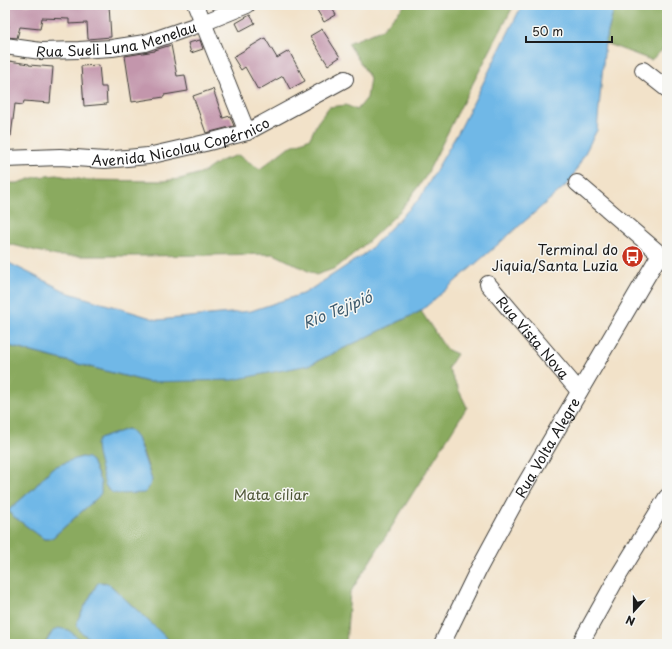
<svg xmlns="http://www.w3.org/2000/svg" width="672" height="649" font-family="'Playpen Sans',sans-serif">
<rect width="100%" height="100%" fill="#f6f6f2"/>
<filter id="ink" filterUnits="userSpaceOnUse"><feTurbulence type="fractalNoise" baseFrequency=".025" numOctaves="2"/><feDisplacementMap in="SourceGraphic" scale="8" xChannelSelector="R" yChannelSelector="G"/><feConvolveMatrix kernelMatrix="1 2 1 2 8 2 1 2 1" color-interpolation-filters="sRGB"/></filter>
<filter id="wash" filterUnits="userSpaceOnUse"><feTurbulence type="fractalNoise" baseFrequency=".012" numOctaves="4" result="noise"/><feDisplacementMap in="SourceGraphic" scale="16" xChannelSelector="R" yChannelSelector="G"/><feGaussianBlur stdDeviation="0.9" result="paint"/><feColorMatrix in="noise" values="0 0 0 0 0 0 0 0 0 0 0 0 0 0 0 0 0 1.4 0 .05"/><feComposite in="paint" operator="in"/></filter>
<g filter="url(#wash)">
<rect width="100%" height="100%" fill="#f2e2c9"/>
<!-- forest -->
<path fill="#8aaa5f" stroke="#53633e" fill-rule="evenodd" d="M405,5H514L460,108L426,176L401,210L369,241L336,268L316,275L274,254L142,256H57L5,243V183H18L36,177L57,175L84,180L162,181L180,179L204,172L220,161L238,155L260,169L287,148L310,138L317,123L329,107L346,105L357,110L367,98L370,78L348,43L381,30Z
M615,5H667V46L651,60L605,43Z
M421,311L446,349L457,354L448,368L467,407L350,593L346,644H173L109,584L104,582L97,584L78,619C76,632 88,637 96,644H86L68,630L50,634L45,644H5V345L148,382L309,365ZM127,429C141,435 147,466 152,480L99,439ZM82,457L92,461C97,473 105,486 98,497L52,538L48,539H44L13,516L9,511L10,509L34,488L52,468L70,461Z"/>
<!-- water -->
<path fill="#6fb8e7" stroke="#466a82" d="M522,5H615L605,43L597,130L570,182L421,311L309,365L233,380L148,382L5,345V261L69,293L158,320L251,311L305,293L366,253L420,198L461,127Z
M127,429L131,431L137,438L152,480L148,489L144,493L119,494L113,493L108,489L105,485L97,454L96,444L99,439Z
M82,457L88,458L92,461L101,483V493L98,497L52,538L48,539H44L13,516L9,511L10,509L34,488L52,468L69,461Z
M100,582L109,584L173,644H96L80,631L77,625L78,619L97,584Z
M58,628L68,630L86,644H45L53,631Z"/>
<g id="blocks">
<!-- building -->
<path fill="#c396ac" d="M10,5H109L111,37L88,39L87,23L69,24V19L42,18L40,29L20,27L17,38L6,37L9,26H7Z
M314,5H330L336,15L324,22Z
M250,15L255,23L240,31L236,23Z
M322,29L340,57L328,65L310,36Z
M265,38L277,58L289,51L305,81L290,89L283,76L258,90L245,67L241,70L233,57Z
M200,40L203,49L191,53L188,43Z
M171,45L177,76L185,75L188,91L164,95V97L132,102L125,56L155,51V50Z
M9,61L29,64V65L53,67L50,103L24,101L23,105L15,104L11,136H5V87Z
M99,65L101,87H106L107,104L84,106L81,66Z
M213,89L223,118L230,116L234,126L206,133L193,96Z"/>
</g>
</g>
<g filter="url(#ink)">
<use href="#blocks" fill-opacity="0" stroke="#3c3a36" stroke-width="1"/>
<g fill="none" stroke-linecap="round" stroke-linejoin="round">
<defs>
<g id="minor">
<path d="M196,5L247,132"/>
<path id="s1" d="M5,46L41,51L79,50L112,48L145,43L203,23L247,5"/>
<path d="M643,70L667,89"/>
<path id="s2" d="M5,159L60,157L105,160L148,156L205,143L247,132L345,79"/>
<path d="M577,183L667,260"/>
<path id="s3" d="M488,284L579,391"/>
<path id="s4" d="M442,644L478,570L517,498L660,254"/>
<path d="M580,644L614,583L667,497"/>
</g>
</defs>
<!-- minor casing -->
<use href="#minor" stroke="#3c3a36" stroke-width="18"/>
<!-- minor -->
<use href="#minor" stroke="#fff" stroke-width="16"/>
</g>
</g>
<!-- icons -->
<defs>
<symbol id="bus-disc" viewBox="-11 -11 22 22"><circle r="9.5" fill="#c8321e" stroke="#f6f6f2"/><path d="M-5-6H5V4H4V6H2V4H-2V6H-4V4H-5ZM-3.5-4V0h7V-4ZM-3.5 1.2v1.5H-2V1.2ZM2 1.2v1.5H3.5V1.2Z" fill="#fff"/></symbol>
</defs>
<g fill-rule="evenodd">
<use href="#bus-disc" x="620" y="244" width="25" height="25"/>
</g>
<g text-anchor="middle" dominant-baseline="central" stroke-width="3" stroke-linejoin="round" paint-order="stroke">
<!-- street labels -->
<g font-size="14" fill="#1c1c1c" stroke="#f6f6f2">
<text stroke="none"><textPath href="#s1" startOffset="113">Rua Sueli Luna Menelau</textPath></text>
<text stroke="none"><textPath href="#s2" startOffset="178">Avenida Nicolau Copérnico</textPath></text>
<text stroke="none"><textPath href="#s3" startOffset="70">Rua Vista Nova</textPath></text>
<text stroke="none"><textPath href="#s4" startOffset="223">Rua Volta Alegre</textPath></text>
</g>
<!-- poi labels -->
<g font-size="14" fill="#1c1c1c" stroke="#f6f6f2" text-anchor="end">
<text x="618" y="249">Terminal do<tspan x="618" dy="16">Jiquia/Santa Luzia</tspan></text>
</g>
<!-- park labels -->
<g font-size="14" fill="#4f5738" stroke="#f6f6f2">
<text x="271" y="494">Mata ciliar</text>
</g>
<!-- water labels -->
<g font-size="15" font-style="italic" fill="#3d5a6d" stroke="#f6f6f2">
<text transform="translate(337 309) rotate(-22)">Rio Tejipió</text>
</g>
</g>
<!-- margin -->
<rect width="672" height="649" fill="none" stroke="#f6f6f2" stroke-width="20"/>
<!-- north arrow -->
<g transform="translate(634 611) rotate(201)" stroke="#f6f6f2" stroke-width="3" paint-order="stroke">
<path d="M0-3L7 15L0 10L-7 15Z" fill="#1c1c1c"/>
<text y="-6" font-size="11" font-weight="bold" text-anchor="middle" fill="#1c1c1c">N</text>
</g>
<!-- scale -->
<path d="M526 36v6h86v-6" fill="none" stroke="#1c1c1c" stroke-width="2"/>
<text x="532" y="36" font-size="12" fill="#1c1c1c" stroke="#f6f6f2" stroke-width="3" paint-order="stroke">50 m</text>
</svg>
